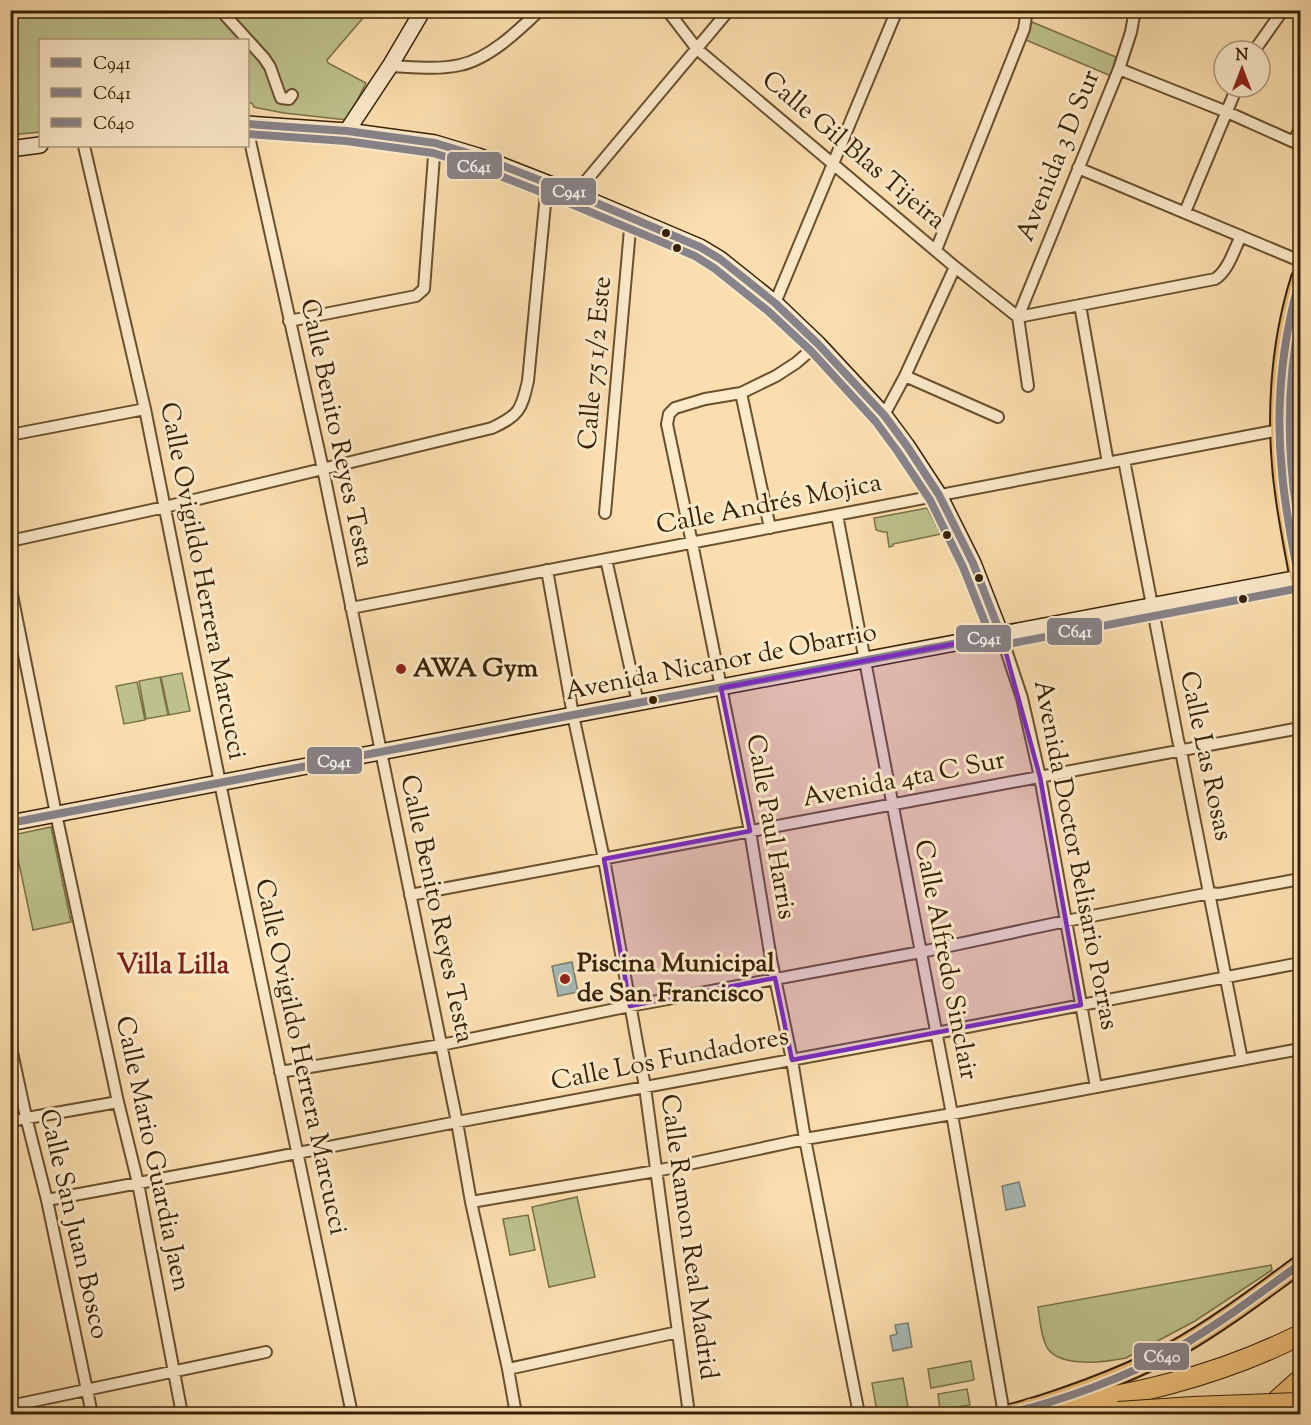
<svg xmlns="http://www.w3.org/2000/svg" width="1311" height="1425" font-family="'Sorts Mill Goudy',serif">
<rect width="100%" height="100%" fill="#fbdeaf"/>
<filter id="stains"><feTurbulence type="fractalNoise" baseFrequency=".00333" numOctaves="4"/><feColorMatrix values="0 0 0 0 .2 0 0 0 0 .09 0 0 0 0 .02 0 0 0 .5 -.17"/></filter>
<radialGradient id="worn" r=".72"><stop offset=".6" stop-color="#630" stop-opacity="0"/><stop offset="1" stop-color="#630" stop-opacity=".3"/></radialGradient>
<!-- green -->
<path fill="#bdc18c" stroke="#7a7146" stroke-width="1.5" d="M10,11H369L327,60L328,63L366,83L347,120L284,113L258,108L254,107L252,103H248V40H40V132L11,135Z
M1032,22L1116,57L1111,76L1026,40Z
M927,508L941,534L893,544V546L889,547L887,532H883L876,530L874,518Z
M182,673L190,711L169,715L161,677Z
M160,677L168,715L146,719L139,681Z
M137,682L145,720L124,724L116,686Z
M51,827L71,922L33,930L13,835Z
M577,1197L595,1277L549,1287L532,1207Z
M528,1215L535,1250L510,1255L503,1219Z
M1271,1265L1272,1270L1195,1321L1126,1358C1106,1362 1062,1368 1048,1349C1041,1338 1040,1320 1038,1307Z
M971,1361L974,1380L931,1388L928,1369Z
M903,1378L908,1407L877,1412L872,1383Z
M967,1389L970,1405L940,1410L938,1394Z"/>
<!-- water -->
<path fill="#a5b9b7" stroke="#797c6e" stroke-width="1.5" d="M572,962L578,992L558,996L552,966Z
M1019,1182L1025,1206L1006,1210L1002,1186Z
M908,1323L912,1347L893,1351L890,1336L897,1334L895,1325Z"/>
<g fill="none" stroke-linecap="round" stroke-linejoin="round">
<defs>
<path id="street" d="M669,10L671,15L697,49L955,267L1018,317
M225,15L264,58L270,67L281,98L289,99L292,95
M1254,51L1283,10
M390,66C413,67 437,70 460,65C489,59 518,31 540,10
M1119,69L1227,112L1294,142L1300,128
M248,132L323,469L457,1122L471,1202L508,1369L516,1414
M84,146L145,409L220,783L352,1414
M1078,168L1300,261
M575,194L729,10
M1185,212L1237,87
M936,250L1024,29L1027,10
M775,303L897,10
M1080,305L1108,463
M1018,317L1119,69L1131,32L1135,10
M1018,317L1215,279C1228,271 1234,250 1241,236
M1018,317L1028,386
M289,321L416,296L424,289L435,143
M818,344L796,363L776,376L741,393L705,399L675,408L669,414L667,424L692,543L750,831L771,959L792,1060L805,1139L859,1414
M905,376L998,417
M741,393L770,528
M884,415L905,376L955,267
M10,435L145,409
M1124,460L1178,740L1181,751L1242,1060
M1282,476L1300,472
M605,513L631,218
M837,515L952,1114L1004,1414
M10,541L165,507L492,428C519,415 521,411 528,381L547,183
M606,559L638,703
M547,570L573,715L604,859L645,1087L689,1414
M10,585L56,814L118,1102L138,1183L182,1414
M351,608L1300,426
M1001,635L1022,698L1040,777L1096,1087
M410,895C707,839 1004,785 1300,728
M10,1043L26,1117L47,1200L92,1414
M280,1072L441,1045L630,1006L921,952L1066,921L1210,893L1219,894L1300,879
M10,1121L118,1102
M47,1200L241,1164L457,1122L936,1033L1300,963
M471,1202L656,1171L805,1139L952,1114L1300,1049
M508,1369L678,1332
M10,1406L266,1352"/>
<path id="secondary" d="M248,124L347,131L435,143L478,156L575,194L700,247L720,259L775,303L818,344L884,415L907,446L939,495L973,563L1001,635
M347,131L390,66L423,10
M10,149L40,145
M10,823L573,715L1299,578"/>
<path id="primary" d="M1300,278C1278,348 1274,427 1285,500C1289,528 1295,557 1300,585
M1006,1414C1034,1408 1061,1398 1088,1388C1117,1377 1145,1365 1172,1351C1217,1326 1259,1294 1300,1264"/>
<path id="highway" d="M1030,1409C1125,1398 1214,1378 1300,1335
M1262,1414L1300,1380"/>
</defs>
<!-- street casing -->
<use href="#street" stroke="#69502c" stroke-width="14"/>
<!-- secondary casing -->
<use href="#secondary" stroke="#382101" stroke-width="18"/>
<!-- primary casing -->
<use href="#primary" stroke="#382101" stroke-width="20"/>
<!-- highway casing -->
<use href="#highway" stroke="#382101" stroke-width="22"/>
<!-- street -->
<use href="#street" stroke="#fceacb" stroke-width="10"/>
<!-- secondary -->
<use href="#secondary" stroke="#fceacb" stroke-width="15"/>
<!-- primary -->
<use href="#primary" stroke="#eebf78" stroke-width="16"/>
<!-- highway -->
<use href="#highway" stroke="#eebf78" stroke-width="20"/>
<defs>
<path id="highway-bridge" d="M1118,1412L1193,1407L1300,1403"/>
</defs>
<!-- highway-bridge casing -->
<use href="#highway-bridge" stroke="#382101" stroke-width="22" stroke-linecap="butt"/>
<!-- highway-bridge -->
<use href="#highway-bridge" stroke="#eebf78" stroke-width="20"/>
<defs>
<path id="bus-1" d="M10,823L573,715L1001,635L973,563L939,495L907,446L884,415L818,344L775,303L720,259L700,247L575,194L478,156L435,143L347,131L248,124"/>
<path id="bus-2" d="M248,134L346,141L433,153L475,166L571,204L695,256L714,268L768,311L811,351L876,422L898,452L930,500L963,567L992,640L996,644L1003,645L1300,588
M1300,318C1286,388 1287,460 1300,531"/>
<path id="bus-3" d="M1300,278C1282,342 1275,406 1282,472C1285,510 1293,548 1300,585
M1006,1414C1061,1401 1125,1378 1174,1350C1218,1325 1259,1294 1300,1264"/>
</defs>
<!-- bus-1 casing -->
<use href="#bus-1" stroke="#fceacb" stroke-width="12"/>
<!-- bus-2 casing -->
<use href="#bus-2" stroke="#fceacb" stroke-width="12"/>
<!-- bus-3 casing -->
<use href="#bus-3" stroke="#fceacb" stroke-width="12"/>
<!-- bus-1 -->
<use href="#bus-1" stroke="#87838a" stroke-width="8"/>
<!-- bus-2 -->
<use href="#bus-2" stroke="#87838a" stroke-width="8"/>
<!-- bus-3 -->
<use href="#bus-3" stroke="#87838a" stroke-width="8"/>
</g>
<!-- marked area -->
<path fill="#7b2cbf" fill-opacity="0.2" stroke="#7b2cbf" stroke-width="4.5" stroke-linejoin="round" d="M1001,635L1040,777L1081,1005L792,1060L775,978L630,1006L604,859L750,831L721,688Z"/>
<!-- markers -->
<g fill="#382101" stroke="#fceacb" stroke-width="2">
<circle cx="666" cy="233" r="5"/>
<circle cx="677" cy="248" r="5"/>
<circle cx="947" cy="535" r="5"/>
<circle cx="979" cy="578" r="5"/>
<circle cx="1243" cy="599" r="5"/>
<circle cx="653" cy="700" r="5"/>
</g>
<g fill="#8f2418" stroke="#fceacb" stroke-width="2">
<circle cx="401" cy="669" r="6"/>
<circle cx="565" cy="979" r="6"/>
</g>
<g text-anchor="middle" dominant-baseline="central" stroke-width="6" stroke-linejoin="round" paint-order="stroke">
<!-- street labels -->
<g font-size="26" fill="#382101" stroke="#fceacb">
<text transform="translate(853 151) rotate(40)">Calle Gil Blas Tijeira</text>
<text transform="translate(1059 156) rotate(-68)">Avenida 3 D Sur</text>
<text transform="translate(596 363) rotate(-85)">Calle 75 1/2 Este</text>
<text transform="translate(336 433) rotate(78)">Calle Benito Reyes Testa</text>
<text transform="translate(769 505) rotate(-11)">Calle Andrés Mojica</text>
<text transform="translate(202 581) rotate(79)">Calle Ovigildo Herrera Marcucci</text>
<text transform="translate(721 663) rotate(-11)">Avenida Nicanor de Obarrio</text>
<text transform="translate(1205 756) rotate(78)">Calle Las Rosas</text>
<text transform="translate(904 780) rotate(-11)">Avenida 4ta C Sur</text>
<text transform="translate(770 827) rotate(80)">Calle Paul Harris</text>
<text transform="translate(1075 855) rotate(79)">Avenida Doctor Belisario Porras</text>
<text transform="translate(436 909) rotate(78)">Calle Benito Reyes Testa</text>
<text transform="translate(945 960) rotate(79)">Calle Alfredo Sinclair</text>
<text transform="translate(300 1057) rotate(78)">Calle Ovigildo Herrera Marcucci</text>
<text transform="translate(670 1060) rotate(-11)">Calle Los Fundadores</text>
<text transform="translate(152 1154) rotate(78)">Calle Mario Guardia Jaen</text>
<text transform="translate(73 1224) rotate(77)">Calle San Juan Bosco</text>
<text transform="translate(688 1237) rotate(82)">Calle Ramon Real Madrid</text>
</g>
<!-- poi labels -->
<g font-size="26" font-weight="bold" fill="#382101" stroke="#fceacb" text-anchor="start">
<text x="413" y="669">AWA Gym</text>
<text x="577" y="964">Piscina Municipal<tspan x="577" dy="30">de San Francisco</tspan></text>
</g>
<!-- neighbourhood labels -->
<g font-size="27" font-weight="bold" fill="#7a1f14" stroke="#fceacb">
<text x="173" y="966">Villa Lilla</text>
</g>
</g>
<g stroke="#fceacb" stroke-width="2">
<rect x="446" y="151" width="57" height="29" rx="6" fill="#87838a"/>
<rect x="540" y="177" width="57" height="29" rx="6" fill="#87838a"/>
<rect x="1046" y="617" width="57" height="29" rx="6" fill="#87838a"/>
<rect x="955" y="624" width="57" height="29" rx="6" fill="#87838a"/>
<rect x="306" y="746" width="57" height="29" rx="6" fill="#87838a"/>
<rect x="1133" y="1342" width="57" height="29" rx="6" fill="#87838a"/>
</g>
<g font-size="16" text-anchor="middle" font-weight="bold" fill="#fff">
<text x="474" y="172">C641</text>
<text x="569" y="197">C941</text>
<text x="1075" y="637">C641</text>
<text x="984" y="644">C941</text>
<text x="334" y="767">C941</text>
<text x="1162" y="1362">C640</text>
</g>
<!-- margin -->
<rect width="1311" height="1425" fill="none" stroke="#fbdeaf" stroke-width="36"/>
<rect x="12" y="12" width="1287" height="1401" fill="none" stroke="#382101" stroke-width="3"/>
<rect x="18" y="18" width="1275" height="1389" fill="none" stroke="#382101" stroke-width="1.5"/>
<!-- legend -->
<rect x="39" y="39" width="210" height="108" fill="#fceacb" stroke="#ae9a7a" stroke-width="1.5"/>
<rect x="51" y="58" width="30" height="9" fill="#87838a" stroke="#ae9a7a" stroke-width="1.5"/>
<text x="93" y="69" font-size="18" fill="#382101">C941</text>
<rect x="51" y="88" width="30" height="9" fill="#87838a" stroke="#ae9a7a" stroke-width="1.5"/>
<text x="93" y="99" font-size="18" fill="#382101">C641</text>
<rect x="51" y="118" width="30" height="9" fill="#87838a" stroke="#ae9a7a" stroke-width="1.5"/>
<text x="93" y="129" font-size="18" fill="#382101">C640</text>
<!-- north arrow -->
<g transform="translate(1242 69)"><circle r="28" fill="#fceacb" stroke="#ae9a7a" stroke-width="1.5"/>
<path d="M0-4.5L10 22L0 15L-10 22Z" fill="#8f2418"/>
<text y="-9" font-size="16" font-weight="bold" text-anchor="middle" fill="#382101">N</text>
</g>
<rect width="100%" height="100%" filter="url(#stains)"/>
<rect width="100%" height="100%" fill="url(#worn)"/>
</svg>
